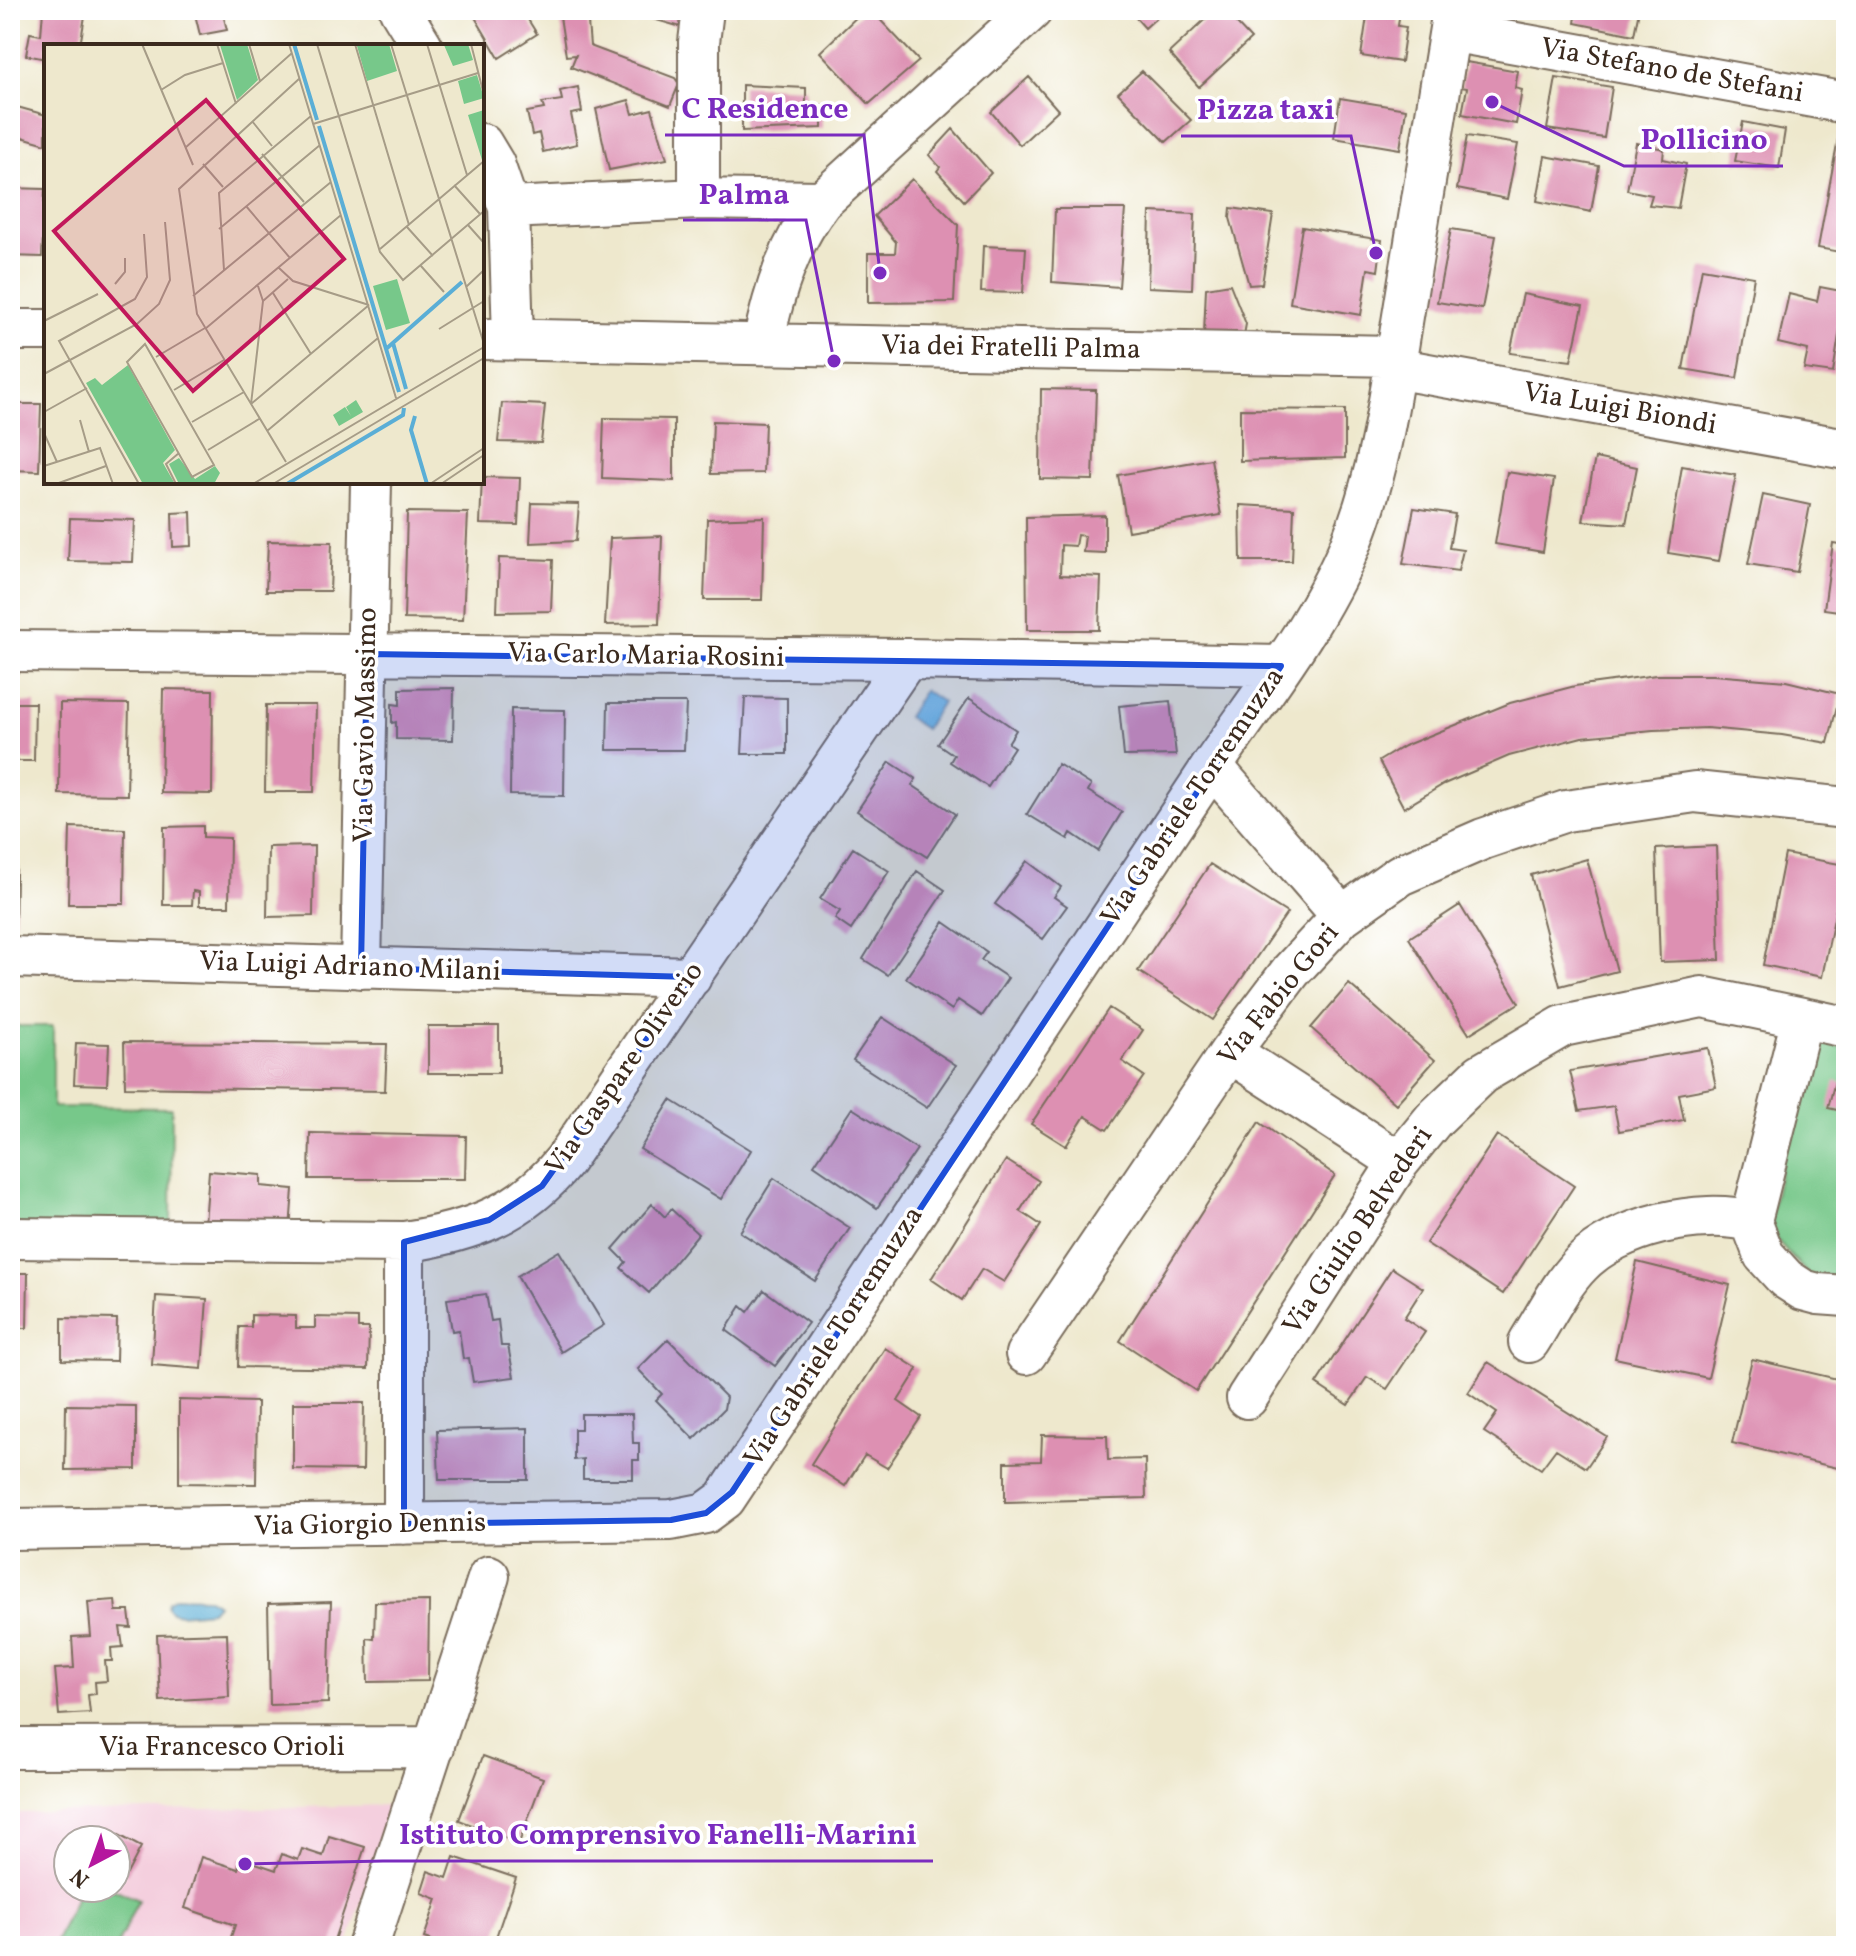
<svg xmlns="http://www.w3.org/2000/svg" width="1856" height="1956" font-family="Vollkorn,serif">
<rect width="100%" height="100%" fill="#fff"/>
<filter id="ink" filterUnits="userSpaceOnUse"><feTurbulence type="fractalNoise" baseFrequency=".0125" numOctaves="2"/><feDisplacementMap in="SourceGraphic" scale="16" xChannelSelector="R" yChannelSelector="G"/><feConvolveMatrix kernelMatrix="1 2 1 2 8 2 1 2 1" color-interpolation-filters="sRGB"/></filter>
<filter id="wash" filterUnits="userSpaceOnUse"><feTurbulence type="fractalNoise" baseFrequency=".006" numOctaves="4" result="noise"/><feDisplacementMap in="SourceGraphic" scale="32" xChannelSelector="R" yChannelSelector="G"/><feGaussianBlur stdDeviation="1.8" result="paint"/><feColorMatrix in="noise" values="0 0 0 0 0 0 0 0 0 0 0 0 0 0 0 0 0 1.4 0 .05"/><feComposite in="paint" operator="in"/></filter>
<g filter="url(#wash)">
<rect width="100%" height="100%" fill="#eee8cd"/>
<!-- built -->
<path fill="#f4cfde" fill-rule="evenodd" d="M394,1805L347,1946H10V1813ZM68,1840H116V1888H68Z"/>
<!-- green -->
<path fill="#77c88a" stroke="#597954" stroke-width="2" d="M10,1026H53V1107L172,1108L171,1227L10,1226Z
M1806,1040L1846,1048V1290L1820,1288L1768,1230Z
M80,1888H112L138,1900L117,1946H54Z"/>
<!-- water -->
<path fill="#5aaed6" stroke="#4a6c7a" stroke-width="2" d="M924,690L942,702L925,729L907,717Z
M175,1597L209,1598L217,1604L211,1611L180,1614L171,1612L167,1607L168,1602Z"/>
<g id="blocks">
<!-- building -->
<path fill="#dd90b2" d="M43,10H86L80,46H46V59L26,55L30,33L41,35Z
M194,10H222L227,30L200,35Z
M475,10H522L537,34L499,58L472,12Z
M559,10H587L590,46L675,78L679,84L670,106L571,67L576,55L566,56Z
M647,10H684L681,27L646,17Z
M864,10H871L919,61L869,104L820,52Z
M1129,10H1165L1145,28Z
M1210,10H1250L1236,23L1251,39L1199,87L1169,53L1213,12Z
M1368,10H1400L1398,26L1406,27L1401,62L1361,56Z
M1500,10H1541L1539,18Z
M1577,10H1639L1634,35L1575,23Z
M1466,62L1518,71L1515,88L1522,90L1516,124L1462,114L1467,88L1461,87Z
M1142,71L1191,120L1166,142L1118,93Z
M1029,77L1058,110L1020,145L991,112Z
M1556,78L1612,87L1604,138L1547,129Z
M742,85L806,88V104L822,105V128L742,131Z
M578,87L582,112L571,114L577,144L543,152L539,133L532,135L527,112L544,109L542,103L562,100L560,91Z
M1340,98L1406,109L1400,149L1334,138Z
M629,100L633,114L652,109L667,159L609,170L596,109Z
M10,105L46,115V144L15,135L10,142Z
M1743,122L1785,130L1779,168L1735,161Z
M953,129L991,173L964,201L937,171L940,167L929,155Z
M1839,133L1846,135V253L1818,248Z
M1467,136L1518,144L1507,199L1457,189Z
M1636,143L1664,149L1663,159L1686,164L1678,208L1649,205L1652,195L1627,190Z
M1545,156L1599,166L1591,212L1537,201Z
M912,179L958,225L954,302L868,303V253H895L896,242L874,216Z
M10,188L45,189L42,257L10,256Z
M1231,208L1273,214L1262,284L1249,285L1230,218Z
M1055,209H1125L1119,287L1052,282Z
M1150,212L1195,214L1192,289L1148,287Z
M1302,227L1382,240L1378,271L1368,269L1361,315L1290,303Z
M1451,229L1496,236L1482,309L1437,302Z
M983,246L1026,248L1023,293L981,292Z
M1702,268L1754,277L1737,378L1683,369Z
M1230,284L1246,324L1244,335L1204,334L1206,288Z
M1820,287L1846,292L1833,373L1804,369L1808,350L1778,343L1789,294L1817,301Z
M1523,294L1583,306L1571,361L1510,353Z
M1041,389L1096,390L1093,480L1040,479Z
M502,403L545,405L541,443L498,442Z
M10,404H41L39,471L10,470Z
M1240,409L1345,410V458L1240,461Z
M604,418L674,419V481L602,478Z
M713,421L765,423L763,473L711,474Z
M1595,458L1637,467L1626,524L1583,521Z
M1211,459L1221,515L1128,531L1118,475Z
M1682,466L1736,475L1719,561L1668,553Z
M1507,472L1554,479L1543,552L1495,544Z
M482,477L520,478L518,525L480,524Z
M1763,495L1810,505L1797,572L1748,564Z
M532,503L579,504L576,541L530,543Z
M1240,505L1294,508L1292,561H1241Z
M1414,508L1455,514L1449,548L1463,550L1458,571L1403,564Z
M191,512L192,546L173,547L172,513Z
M407,512L468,513L463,620L404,619Z
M1105,515V553L1083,552L1085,536L1077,535L1075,546L1061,545L1060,575L1101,577L1099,630H1027L1026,517Z
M764,517L762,600H704L707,519Z
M70,518L135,520L133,562L68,561Z
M662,536L659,624L605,625L610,538Z
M268,541L332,542L330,591H266Z
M1833,543L1846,545V612L1824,609Z
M499,558L553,560L551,611L497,612Z
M1656,675H1713L1786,681L1840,694L1828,743L1782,735L1707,728L1653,730L1582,737L1509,756L1444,784L1404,808L1379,761L1404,746L1510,703L1575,686Z
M454,688L453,740L396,739V722L392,723V704L400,705V689Z
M163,689L213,690L212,794L161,793Z
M745,697L787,698V754H742Z
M969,698L1016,730L1008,743L1014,747L988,787L950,762L954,755L938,744Z
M1170,701L1176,755L1124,756L1119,706Z
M10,703H35L34,761H10Z
M60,703L129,704L127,795L59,794Z
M608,703H686L684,750H607Z
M266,705H316L314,792H265Z
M511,709L565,710L564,796L510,795Z
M890,762L916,779L912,785L955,814L927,857L857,811Z
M1058,764L1091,785L1088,791L1122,812L1098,851L1071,833L1068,839L1027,814Z
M10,822H17L15,930L10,929Z
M203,826V837L230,838L229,906H199V892L193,891L192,905H163L164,827Z
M70,827L125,829L124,904H68Z
M314,846L313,916L267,917L268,847Z
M1716,846L1720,960L1660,962L1656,849Z
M853,848L889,871L851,930L835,919L840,911L820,899Z
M1785,854L1845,865L1822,977L1763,965Z
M1587,859L1617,971L1560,986L1531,875Z
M1027,861L1061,887L1054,897L1067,906L1043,939L995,904Z
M1210,864L1287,913L1213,1020L1138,971Z
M917,871L945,890L888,975L863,959Z
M1460,905L1519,1003L1469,1034L1409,938Z
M944,922L987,952L981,960L1008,978L982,1016L958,1000L952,1010L906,978Z
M1349,984L1435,1060L1396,1104L1311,1028Z
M1109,1008L1143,1030L1122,1061L1144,1076L1107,1130L1085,1116L1066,1146L1031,1124Z
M882,1017L956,1065L927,1108L853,1060Z
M428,1026H499V1073H428Z
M124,1042L387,1044L385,1091L125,1087Z
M76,1043L109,1044L107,1085L74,1084Z
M1708,1048L1716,1087L1679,1094L1684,1120L1619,1131L1614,1106L1579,1111L1570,1071Z
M1835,1081L1846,1084V1112L1828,1108Z
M671,1100L751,1150L721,1199L640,1149Z
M852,1108L917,1149L877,1208L814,1165Z
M1259,1122L1335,1175L1196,1391L1120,1341Z
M310,1133L466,1136L465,1179H309Z
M1497,1135L1574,1186L1503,1294L1426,1243Z
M1006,1160L1039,1181L1020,1211L1041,1225L1004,1282L982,1269L962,1300L931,1279Z
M209,1171L261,1175V1186L293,1189L290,1230L205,1224Z
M774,1178L850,1228L815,1281L740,1232Z
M652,1204L665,1217L671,1209L698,1234L649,1293L621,1268L626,1262L613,1249Z
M559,1251L604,1325L561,1352L517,1276Z
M1637,1262L1730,1285L1708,1378L1615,1358Z
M1392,1268L1423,1288L1404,1318L1425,1332L1387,1389L1367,1377L1348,1405L1316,1384Z
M10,1273H28L27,1328H10Z
M764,1290L808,1323L775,1366L726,1330L741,1306L748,1312Z
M486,1294L491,1321L498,1320L501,1346H508L514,1377L473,1382L469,1358L463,1359L459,1330L452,1331L447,1299Z
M156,1296L207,1299L202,1369L152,1365Z
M251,1315L296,1316V1328H315V1317L358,1318V1328H369L368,1369L238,1367L239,1327H251Z
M62,1318L117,1319L116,1361L62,1360Z
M668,1339L726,1397L724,1409L694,1439L656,1400L662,1394L638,1369Z
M885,1348L918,1369L898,1401L921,1417L887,1468L865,1455L845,1486L811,1464Z
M1752,1359L1846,1381V1470L1732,1443Z
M1488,1362L1607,1437L1586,1468L1556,1449L1541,1469L1484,1432L1497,1413L1468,1393Z
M179,1400L257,1402L256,1484L179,1483Z
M293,1403H364L363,1470L293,1469Z
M10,1405H14V1479H10Z
M66,1405L136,1406V1469L65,1470Z
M581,1414H632L633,1443H639V1460H633V1479H583V1459L574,1460V1429H581Z
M528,1428V1480H439L437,1430Z
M1042,1435L1107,1436L1108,1460L1145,1459L1146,1498L1005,1502V1462L1041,1461Z
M115,1600L116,1611H129L131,1628L120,1627L123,1647L111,1648L112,1661H105L107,1681L95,1682L96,1694L88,1695L90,1713L59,1715L55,1669L74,1668L72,1637L91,1636L88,1602Z
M429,1601L428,1681L368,1682L367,1638L374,1639L375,1602Z
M331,1602L328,1703L270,1705L268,1604Z
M227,1633L229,1697L160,1701L157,1635Z
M483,1756L543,1778L519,1843L459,1820Z
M104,1827L141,1847L127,1874L116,1868V1840H97Z
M329,1836L365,1847L332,1946H228L235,1925L185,1908L201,1857L238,1869L241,1858L276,1870L282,1854L298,1860L302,1849L323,1856Z
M454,1857L516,1878L493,1946H448L424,1938L437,1899L421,1893L428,1871L447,1878Z"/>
</g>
</g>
<g filter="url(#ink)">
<use href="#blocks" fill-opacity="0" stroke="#7a6c5b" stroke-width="2"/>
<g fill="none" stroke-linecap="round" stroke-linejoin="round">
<defs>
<path id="minor" d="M400,10L422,46
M1450,31L1846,103
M482,144L494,164L509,208L513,339
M699,199V42L703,10
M509,208L699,199L822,201
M10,330H46
M482,339L1397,356
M763,343C774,291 789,243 822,201L1032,10
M1394,368L1846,449
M10,651L907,659L1281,666
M1212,766L1342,916
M10,957L691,977
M361,968L371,482
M1802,1018L1751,1221L1764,1255L1786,1279L1803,1290L1818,1294L1846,1296
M1230,1052L1399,1162
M10,1238L404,1242C471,1232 522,1214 565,1160L907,659
M1529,1342C1545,1317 1560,1285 1581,1264C1618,1226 1700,1208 1751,1221
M1026,1354L1230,1052L1291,971L1342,916L1400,875L1483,839L1566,811L1695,792L1846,808
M1247,1398L1399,1162L1434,1119L1481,1074L1563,1026L1702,997L1846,1027
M404,1524V1242
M10,1529L671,1520L706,1513L725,1499L1212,766C1260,696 1317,625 1350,546C1381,471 1391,389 1404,310C1421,210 1437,110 1453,10
M10,1748L434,1747
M368,1946L489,1576"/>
</defs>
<!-- minor casing -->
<use href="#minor" stroke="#7a6c5b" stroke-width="44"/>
<!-- minor -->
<use href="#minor" stroke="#fff" stroke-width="40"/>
</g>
</g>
<!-- marked area -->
<path fill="#1d4ed8" fill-opacity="0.2" stroke="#1d4ed8" stroke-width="6" stroke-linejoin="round" d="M367,654L1281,666L732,1492L706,1513L671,1520L404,1524V1242L489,1220L542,1186L691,977L361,968Z"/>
<g text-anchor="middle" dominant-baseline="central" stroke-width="7" stroke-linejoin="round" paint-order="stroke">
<!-- street labels -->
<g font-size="28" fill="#3b2a1e" stroke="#fff">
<text transform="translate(1672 71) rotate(10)">Via Stefano de Stefani</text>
<text transform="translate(1011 348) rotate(1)">Via dei Fratelli Palma</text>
<text transform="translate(1620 409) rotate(10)">Via Luigi Biondi</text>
<text transform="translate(646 656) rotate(1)">Via Carlo Maria Rosini</text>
<text transform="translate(366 725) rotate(-89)">Via Gavio Massimo</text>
<text transform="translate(1193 797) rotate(-56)">Via Gabriele Torremuzza</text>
<text transform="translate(350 967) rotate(2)">Via Luigi Adriano Milani</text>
<text transform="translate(1279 995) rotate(-51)">Via Fabio Gori</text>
<text transform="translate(625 1069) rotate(-55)">Via Gaspare Oliverio</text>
<text transform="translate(1358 1231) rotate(-56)">Via Giulio Belvederi</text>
<text transform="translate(834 1337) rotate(-57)">Via Gabriele Torremuzza</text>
<text transform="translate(370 1525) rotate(-1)">Via Giorgio Dennis</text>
<text x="222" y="1747">Via Francesco Orioli</text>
</g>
</g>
<!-- overview -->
<g transform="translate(44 44)">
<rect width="440" height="440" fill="#eee8cd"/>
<path d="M203,0L214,36L193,56L176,1ZM345,0L353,27L323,37L313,2ZM424,0L429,16L409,22L400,1ZM433,31L440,54L420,60L414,37ZM440,66V115L438,116L424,71ZM353,235L366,279L342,286L329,242ZM84,321L131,406L119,419L131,440H99L42,339L51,334L58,341ZM312,356L319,368L295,382L289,371L301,363L307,372L302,363ZM135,414L151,435L171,422L176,429L170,440H135L125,420Z" fill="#77c88a"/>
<path fill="none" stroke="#5aaed6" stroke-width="4" d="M250,0L273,76M275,82L355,348M349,299L362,345M342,305L418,238M371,372L367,386L383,440M243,440L359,371L360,364"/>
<path fill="none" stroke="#a69c87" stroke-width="2" d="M98,0L149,121M173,0L192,60M205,0L216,37M245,0L352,354M273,0L336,208L359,236L440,167M311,0L365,181M347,0L440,300M383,0L423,131M427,0L440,51M117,46L141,31L179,19M208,77L228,102M269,80L434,29M141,104L248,9M218,110L260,158M159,120L179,143M410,141L436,170M202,162L246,214M424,181L440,199M363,183L389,212M175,185L276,101M336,205L440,117M377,222L400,248M235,224L249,237L325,261M180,226L175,149L267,72M71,240L81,228V214M422,243L440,226M229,249L267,310M149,252L287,138M219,257L244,235M0,277L54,250M161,285L297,171M395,285L440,257M101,300L170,421L148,433L83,318ZM112,313L161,284M0,330L93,280L115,260L126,236L121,178M130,346L180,316M207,360L325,261M207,360L219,257L214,242M0,368L43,344M36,376L45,408M148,378L200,348M223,387L334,294M0,389L13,418M164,406L215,375M242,418L153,270L135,145L256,34M0,422L56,404L69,440M12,440L62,422M95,440L15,297L91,255L103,233L100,190M132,440L122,420L135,409M209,440L440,303M229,440L440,314M386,440L440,404M397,440L440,411"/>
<path fill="#c2185b" fill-opacity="0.15" stroke="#c2185b" stroke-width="4" d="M162,56L300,215L149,347L10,187Z"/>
<rect width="440" height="440" fill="none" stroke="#3b2a1e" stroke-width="4"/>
</g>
<!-- callouts -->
<path fill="none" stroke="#7b2cbf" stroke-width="3" d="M880 273L864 135H665M1376 253L1351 136H1181M1492 102L1624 166H1783M834 361L806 220H683M245 1864L383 1861H933"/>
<g fill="#7b2cbf" stroke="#fff" stroke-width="3">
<circle cx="880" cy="273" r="8"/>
<circle cx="1376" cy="253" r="8"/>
<circle cx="1492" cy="102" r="8"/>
<circle cx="834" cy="361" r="8"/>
<circle cx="245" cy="1864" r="8"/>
</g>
<g font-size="30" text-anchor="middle" font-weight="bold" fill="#7b2cbf" stroke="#fff" stroke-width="7" stroke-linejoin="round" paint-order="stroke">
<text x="765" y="118">C Residence</text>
<text x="1266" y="119">Pizza taxi</text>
<text x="1704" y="149">Pollicino</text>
<text x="744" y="204">Palma</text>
<text x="658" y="1844">Istituto Comprensivo Fanelli-Marini</text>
</g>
<!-- margin -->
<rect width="1856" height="1956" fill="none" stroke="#fff" stroke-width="40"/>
<!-- north arrow -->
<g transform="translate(92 1864) rotate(221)"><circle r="38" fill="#ffffff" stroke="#b1aaa5" stroke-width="2"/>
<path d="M0-6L14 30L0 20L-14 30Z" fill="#b5179e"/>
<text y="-12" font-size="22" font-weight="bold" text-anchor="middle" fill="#3b2a1e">N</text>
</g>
</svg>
